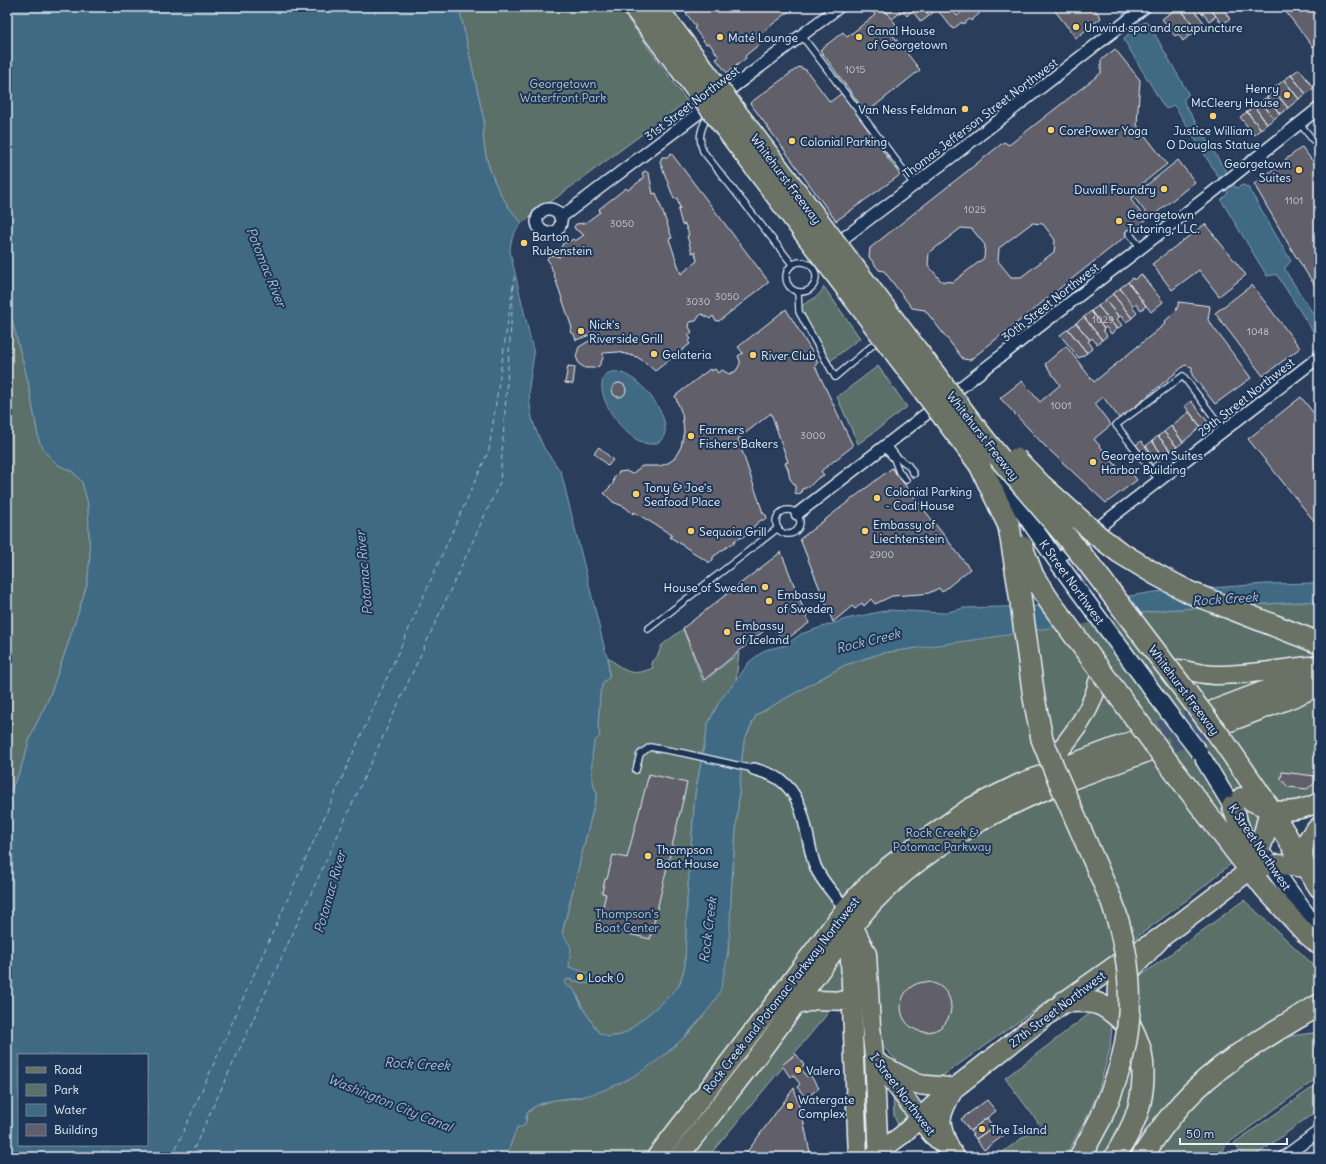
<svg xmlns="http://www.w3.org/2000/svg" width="1326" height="1164" font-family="Delius,sans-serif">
<rect width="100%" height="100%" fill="#2a3d5b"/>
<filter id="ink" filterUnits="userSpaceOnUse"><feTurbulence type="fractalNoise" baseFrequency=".025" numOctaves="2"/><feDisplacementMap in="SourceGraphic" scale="8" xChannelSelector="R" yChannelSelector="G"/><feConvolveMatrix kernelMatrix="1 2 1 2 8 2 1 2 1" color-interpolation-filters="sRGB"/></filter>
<g filter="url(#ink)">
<!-- green -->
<path fill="#5b6f6b" stroke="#a2b0b2" d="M459,7H619L687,101L522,223C498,199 479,155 484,121Z
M824,287L860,338L829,362L800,308C809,298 816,302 824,287Z
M7,301L28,381L39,441L57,464L73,472L82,482L88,504L90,558L87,585L67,647L49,698L32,733L20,771L7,798Z
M878,366L907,407L858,444L837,397Z
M1319,601V789L1305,802L1196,893L1069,988L1054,996L944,1075L922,1083L898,1062L838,1001L708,1157H506L517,1127L525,1125L527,1113L537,1105L554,1100L577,1098L588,1095L628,1079L639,1072L667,1053L692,1030L704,1015L728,955L732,877L742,757L744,741L756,715L845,665L882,653L1161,610Z
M683,629L703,682L739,653L736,681L720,700L708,724L695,795L687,901L685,966L679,986L664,1001L628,1031L621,1035L609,1037L599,1033L582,1007L578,996L565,985V981L567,979L588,984L590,974L569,967L562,933L597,793C589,778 591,758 594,742L600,736L598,731V728L600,693L603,682L609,678L608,657C626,672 630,677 653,668L651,662L657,657L662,645Z
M1244,900L1319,970V998L1261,1031L1133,1157H1122L1134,1137L1135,980Z
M1093,1011L1104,1018L1112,1026L1110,1050L1097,1095L1088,1115L1065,1157H996L1040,1125L1005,1078Z
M1319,1032V1077L1227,1144L1217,1157H1151L1164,1139L1209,1088L1276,1038Z
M1131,1054L1134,1072L1132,1103L1106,1157H1087Z
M1319,1083V1109L1254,1157H1244L1234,1143Z
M893,1094L909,1116L898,1125L894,1116Z"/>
<!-- water -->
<path fill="#3f6b84" stroke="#83a1b2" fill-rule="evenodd" d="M7,7H459L484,121C479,155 498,199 522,223C514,232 510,240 510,252L534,354L529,387L530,405L532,418L536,430L544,448L561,472L606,654L608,657L609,678L603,682L600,693L598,728L600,736L594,742C592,756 589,780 597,793L562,933L571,947L569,967L590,974L588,984L568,979L565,981C564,987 569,987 573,988L582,1007L599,1033L609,1037L621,1035L628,1031L664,1001L679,986L685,966L687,901L695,795L708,724L720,700L736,681L749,662L765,650L786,645L801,634L846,619L889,610L944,613L964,608L1074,605L1154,592L1266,584L1319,583V601L1161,610L994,637L882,653L845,665L756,715L744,741L742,757C739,797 735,838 732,878C730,910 731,943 724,974C722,981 722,989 718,995C714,1003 708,1010 702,1017C673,1053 634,1082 589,1095C570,1100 547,1097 531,1109C524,1114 527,1119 525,1125L522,1127H517L506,1157H7V798L20,771L32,733L49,698L67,647L87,585L90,558L88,504L82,482L73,472L57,464L47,454L39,441L28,381L7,301ZM19,1055H147V1145H19Z
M1118,7H1128L1140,25L1145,22L1149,24L1188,93V95L1184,99V103L1236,188L1243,185L1248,187L1291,261L1285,268V270L1319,323V341L1277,275C1273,274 1271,276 1267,276L1221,200L1228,193L1176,108L1173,105L1167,109L1164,107L1124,40L1125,37L1133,30Z
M611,372C639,367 685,433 656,443C629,453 582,382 611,372ZM617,384H621L625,387V393L622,396L617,397L613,393L612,388Z"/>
<!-- pier -->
<path fill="#2a3d5b" d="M1122,595L1138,616L1058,628L1040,604L1074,603Z"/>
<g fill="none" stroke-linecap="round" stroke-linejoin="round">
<!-- ferry -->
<path stroke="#adc2cf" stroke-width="1" stroke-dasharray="5 4" stroke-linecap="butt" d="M172,1157L489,450L515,273
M190,1157L500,482L514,282"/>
</g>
<!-- building -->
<path fill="#605e6a" stroke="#e8f1f8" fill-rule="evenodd" d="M689,7H746L748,10L753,7H795L756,37L761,43L745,56L746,58L727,73L716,59L719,57L709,43L706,44L694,28L696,27L686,13L690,9Z
M871,7H882L899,28L892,34L920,70L866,113L820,50L843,32L847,37L875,15L870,8Z
M882,7H896L901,12L892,19Z
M896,7H909L912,11L907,16L903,11L901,12Z
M909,7H922L929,16L921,22Z
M922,7H935L937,9L929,16Z
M935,7H950L957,16L962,12L958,7H975L980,13L971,21L970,19L963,24L962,22L953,29Z
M1052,7H1093L1101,18L1076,38Z
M1178,7H1179L1197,30L1191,35L1186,28L1184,29L1189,36L1183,41L1178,34L1175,36L1162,19Z
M1179,7H1192L1205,24L1197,30Z
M1196,7H1209L1216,16L1209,21L1203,13L1202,14Z
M1209,7H1221L1230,19L1222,24Z
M1282,7H1319V42L1313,47Z
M1115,49L1140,80L1137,125L1167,164L1133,191L1131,200L1146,220L970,360L963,359L925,310L912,308L884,271L879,270L869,257L870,248L1004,142L1009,145L1101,73V60ZM1032,223L1043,224L1055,240L1054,252L1021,277H1011L998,261L999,248ZM961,228L972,229L985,245L984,258L953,282L941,281L928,265L929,253Z
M799,67L806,70L830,102L842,93L900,175L836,221L750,103Z
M1299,69L1314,88L1306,94L1291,75Z
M1291,75L1306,94L1299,99L1284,80Z
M1284,80L1299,99L1288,108L1273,89Z
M1274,91L1288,108L1280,114L1267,97Z
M1267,97L1280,114L1274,119L1261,101Z
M1261,101L1274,119L1267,124L1254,106Z
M1254,106L1267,124L1261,129L1247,112Z
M1247,112L1261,129L1254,135L1240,117Z
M1302,147L1319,170V292L1293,252L1254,184Z
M671,153L769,282L719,321H717L716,320H715L713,316L710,319L702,314L700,315L696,321L690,322L689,327L692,332L688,335L691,339L688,341L690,344L655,371L646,363L637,357L618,352L603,353V358L599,366L595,368H585L579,364L576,356L579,347L589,341H592L590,335L576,340L574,334L570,332L571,329L572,328L550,263L547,259L549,256L551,255L560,257L557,251L561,248L563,243L570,241L573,239L575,241L584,235L575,229L574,227L576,224L585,223L600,212L599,209L626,188L628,190L644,178L642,173L645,171L647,172L649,174L653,194L656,193L672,238L669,239L681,274L697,261L695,252L692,253L687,236L689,235L685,224L682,225L678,210L680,209L677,198L674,199L660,162L662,157H667Z
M1178,160L1195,182L1150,218L1133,196Z
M1205,224L1246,275L1219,296L1199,270L1172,290L1152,264Z
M1141,274L1163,302L1151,312L1128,282L1133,278L1134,280Z
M1128,282L1146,306L1141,310L1136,304L1133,306L1120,288Z
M1252,285L1300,348L1263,376L1215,313Z
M1120,288L1133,306L1132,307L1137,313L1132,318L1113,294Z
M1113,294L1132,318L1126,322L1121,316L1119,317L1105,300Z
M1105,300L1119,317L1117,319L1122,325L1117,329L1098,306Z
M1179,302L1210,306L1208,320L1251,378L1215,404L1192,375V367L1185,365L1120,419L1103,397L1095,404L1111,425L1094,439L1120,470L1126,466L1137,480L1106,503L1044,445L1000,398L1022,381L1040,402L1060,385L1045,364L1066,346L1094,382L1165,324L1164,322L1176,311Z
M1098,306L1117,329L1111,334L1106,327L1104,329L1091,311Z
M786,309L818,362L815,366L853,446L821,471L824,475L818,478L809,487L802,489L801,493L798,494L795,493V485L790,479L788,469L785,463L788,462L771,413L738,439L763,513L766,515L767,518L765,520H761L755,525L750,532L744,536L734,541V544H731L713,557V560L710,562H708L670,537L672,535L634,512L633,514L625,507L613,502L604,493L613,484L614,477L619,472L626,471L632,474L642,466H660L668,463L674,459L681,447L684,431L682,414L675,396L710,369L711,371L715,369L718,373L722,370L729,374L736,371L740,364V361L738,356L743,353L738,347Z
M1091,311L1104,329L1103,330L1107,336L1102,340L1084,317Z
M1084,317L1102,340L1097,344L1092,338L1090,340L1076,323Z
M1076,323L1090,340L1088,341L1093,348L1087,353L1068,329Z
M1068,329L1087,353L1079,358L1060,335Z
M568,366L575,367L573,384L565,383Z
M612 390a7 7 0 1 1 14 0a7 7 0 1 1-14 0Z
M1301,397L1319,420V527L1248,439Z
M1191,401L1208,422L1201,427L1185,406Z
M1189,412L1201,427L1183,442L1171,426Z
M1171,426L1183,442L1177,447L1164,432Z
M1164,432L1177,447L1171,451L1158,436Z
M1158,436L1171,451L1164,457L1152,441Z
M1141,441L1157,461L1152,465L1136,445Z
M1152,441L1164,457L1158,462L1146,446Z
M599,447L613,460L608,466L594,453Z
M892,468L970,569L942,592L939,588L929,593L921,594L892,596L875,604L871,599L864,606L862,603L855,609L852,606L833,622L800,539Z
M781,552L809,623L784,641L771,625L704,680L683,628Z
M1282,772L1315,776V783L1307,789L1288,787L1281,779Z
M649,774L687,783L650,939L608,929V928L598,926L606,894L602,893L605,879H607L613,855L627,858Z
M901 1007a25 25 0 1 1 50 0a25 25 0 1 1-50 0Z
M796,1054L804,1065L801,1068L807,1077L810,1075L819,1088L806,1098L797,1087L800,1084L793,1075L790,1077L782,1065Z
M794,1088L804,1124L811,1157H744V1156Z
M987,1100L996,1111L970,1131L961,1119Z
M987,1118L993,1127L976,1139L970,1131Z
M996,1125L1004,1135L984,1150L976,1139Z"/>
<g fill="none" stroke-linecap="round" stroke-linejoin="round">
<!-- primary-tunnel -->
<path stroke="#465873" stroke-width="18" stroke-dasharray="18 9" stroke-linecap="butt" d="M1056,560L1081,564L1092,577
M1135,739L1213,710
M1146,753L1222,725"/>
<defs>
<path id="service" d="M802,36L914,184
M709,114C702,126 697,137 703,151L792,264
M1300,124L1313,140
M1129,233L1141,248
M786 277a15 15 0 1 1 30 0a15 15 0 1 1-30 0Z
M798,292L799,312L835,377L880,339
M887,444L897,457L908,465L914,474
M883,447L894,459L899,472L906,480
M1159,480L1116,425L1183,376L1217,421L1225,430
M776 522a12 12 0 1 1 24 0a12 12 0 1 1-24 0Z
M648,629L778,528
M636,770L640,754L650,747L683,753L754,769"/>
<path id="minor" d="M537 221a12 12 0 1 1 24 0a12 12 0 1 1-24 0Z
M560,218L839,7
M833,246L950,158L1145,7
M797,514L1213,192L1319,108
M1056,560L1319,357
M754,769C763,772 772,774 779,779C807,798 805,838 815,866C822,883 835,894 845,909
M1284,1157L1319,1131"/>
<path id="secondary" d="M981,451L1056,560L1168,712
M1204,760L1238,816
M1265,857L1319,932"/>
<path id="primary" d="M1179,669C1192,672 1205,675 1218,675C1251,675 1286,668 1319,665
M1213,710L1291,680L1314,669
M1222,725L1295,697L1319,686
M1061,749C1077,729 1092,708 1098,682
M1062,767L1134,740
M1069,781L1146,753
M1241,797C1251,801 1261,807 1270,809C1287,813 1304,810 1319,802
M1306,868C1300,848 1304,840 1319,826
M849,917L867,954L871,1026L874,1056L879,1157
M853,927L850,959L858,1157
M794,1006L815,1000L851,1001
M656,1157L770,1009L845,909L863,889L886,868L908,851L969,808L1020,783L1044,774
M679,1157C705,1123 733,1089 759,1054C776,1032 792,1009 809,986C830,958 850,928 874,902C920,853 989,813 1051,788
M872,1157L902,1135L920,1118L879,1063"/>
<path id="trunk" d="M1232,806L1245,843L1250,870L1264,888L1305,933L1319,945
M879,1064L915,1083L922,1085L955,1088
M949,1147C937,1122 939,1116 952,1092
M955,1157L951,1151L932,1134L920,1118L942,1098L1064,1002L1129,956L1158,940L1250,870C1271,862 1284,864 1306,868L1319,888"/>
<path id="motorway" d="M980,465L1009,526
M1224,742L1270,809L1306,868
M1169,764L1250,870C1260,848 1266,834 1270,809
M1064,1002C1098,999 1105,1004 1128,1026
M1080,1157L1101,1118
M1115,1157C1122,1144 1131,1131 1136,1116C1143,1097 1145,1072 1141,1053C1137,1030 1112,1003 1121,981C1124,973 1132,968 1137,962C1144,955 1151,947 1158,940
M1142,1157C1154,1138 1167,1120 1182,1103C1220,1061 1271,1034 1319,1005"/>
</defs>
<!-- service casing -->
<use href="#service" stroke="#e8f1f8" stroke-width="8"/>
<!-- minor casing -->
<use href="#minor" stroke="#e8f1f8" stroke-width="14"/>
<!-- secondary casing -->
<use href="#secondary" stroke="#e8f1f8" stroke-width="19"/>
<!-- primary casing -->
<use href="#primary" stroke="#e8f1f8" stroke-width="21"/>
<!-- trunk casing -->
<use href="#trunk" stroke="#e8f1f8" stroke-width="22"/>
<!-- motorway casing -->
<use href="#motorway" stroke="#e8f1f8" stroke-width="24"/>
<!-- service -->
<use href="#service" stroke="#1d3557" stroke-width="5.5"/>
<!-- minor -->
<use href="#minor" stroke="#1d3557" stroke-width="11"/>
<!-- secondary -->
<use href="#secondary" stroke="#1d3557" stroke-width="16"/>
<!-- primary -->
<use href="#primary" stroke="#6b7165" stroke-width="18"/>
<!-- trunk -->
<use href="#trunk" stroke="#6b7165" stroke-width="19"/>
<!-- motorway -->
<use href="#motorway" stroke="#6b7165" stroke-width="21"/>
<defs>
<path id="secondary-bridge" d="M1168,712L1199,752"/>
<path id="motorway-bridge" d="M634,7L980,465
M656,7L978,431C1014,478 1055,521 1092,568L1224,742
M1016,459L1041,485L1098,536L1119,552L1157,575L1191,593L1319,643
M1009,526L1019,588L1034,698L1042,739L1057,776L1112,902C1129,951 1135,1004 1123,1055C1118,1077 1109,1098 1101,1118
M1022,547L1033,576L1050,602L1169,764"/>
</defs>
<!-- secondary-bridge casing -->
<use href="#secondary-bridge" stroke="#e8f1f8" stroke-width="19" stroke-linecap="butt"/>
<!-- motorway-bridge casing -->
<use href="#motorway-bridge" stroke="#e8f1f8" stroke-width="24" stroke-linecap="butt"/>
<!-- secondary-bridge -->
<use href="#secondary-bridge" stroke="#1d3557" stroke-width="16"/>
<!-- motorway-bridge -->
<use href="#motorway-bridge" stroke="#6b7165" stroke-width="21"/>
</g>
</g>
<!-- markers -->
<g fill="#ffd166" stroke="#1d3557" stroke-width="1.5">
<circle cx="1076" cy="27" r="4"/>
<circle cx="720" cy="37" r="4"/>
<circle cx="859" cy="37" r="4"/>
<circle cx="1287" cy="95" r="4"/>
<circle cx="965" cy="109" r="4"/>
<circle cx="1213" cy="116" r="4"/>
<circle cx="1051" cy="130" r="4"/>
<circle cx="792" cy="141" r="4"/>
<circle cx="1299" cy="170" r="4"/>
<circle cx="1164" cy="189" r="4"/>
<circle cx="1119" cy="221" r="4"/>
<circle cx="524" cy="243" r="4"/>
<circle cx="581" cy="331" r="4"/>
<circle cx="654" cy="354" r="4"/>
<circle cx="753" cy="355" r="4"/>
<circle cx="691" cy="436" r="4"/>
<circle cx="1093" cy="462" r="4"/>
<circle cx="636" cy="494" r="4"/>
<circle cx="877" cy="498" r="4"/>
<circle cx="691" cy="531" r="4"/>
<circle cx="865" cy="531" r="4"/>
<circle cx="765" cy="587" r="4"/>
<circle cx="769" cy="601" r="4"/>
<circle cx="727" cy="632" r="4"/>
<circle cx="648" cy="856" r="4"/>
<circle cx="580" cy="977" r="4"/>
<circle cx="798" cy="1070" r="4"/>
<circle cx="790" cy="1106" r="4"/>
<circle cx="982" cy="1129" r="4"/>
</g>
<g text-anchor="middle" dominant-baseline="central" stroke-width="4" stroke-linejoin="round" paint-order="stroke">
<!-- number labels -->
<g font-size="10" fill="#c6ccd4">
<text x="855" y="69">1015</text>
<text x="1294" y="200">1101</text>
<text x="975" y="209">1025</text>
<text x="622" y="223">3050</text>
<text x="727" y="296">3050</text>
<text x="698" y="301">3030</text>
<text x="1103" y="319">1029</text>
<text x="1258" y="331">1048</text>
<text x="1061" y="405">1001</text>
<text x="813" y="435">3000</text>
<text x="882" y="554">2900</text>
</g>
<!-- poi labels -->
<g font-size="12" fill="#e8f1f8" stroke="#1d3557" text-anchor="start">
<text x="1084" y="27">Unwind spa and acupuncture</text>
<text x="867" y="30">Canal House<tspan x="867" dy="14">of Georgetown</tspan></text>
<text x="728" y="37">Maté Lounge</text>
<text x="1279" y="88" text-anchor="end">Henry<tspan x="1279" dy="14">McCleery House</tspan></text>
<text x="957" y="109" text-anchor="end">Van Ness Feldman</text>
<text x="1059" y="130">CorePower Yoga</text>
<text x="1213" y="130" text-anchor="middle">Justice William<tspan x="1213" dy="14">O Douglas Statue</tspan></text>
<text x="800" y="141">Colonial Parking</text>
<text x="1291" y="163" text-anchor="end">Georgetown<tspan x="1291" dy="14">Suites</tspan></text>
<text x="1156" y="189" text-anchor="end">Duvall Foundry</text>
<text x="1127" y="214">Georgetown<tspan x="1127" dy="14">Tutoring, LLC.</tspan></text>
<text x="532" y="236">Barton<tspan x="532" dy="14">Rubenstein</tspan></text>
<text x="589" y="324">Nick's<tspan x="589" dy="14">Riverside Grill</tspan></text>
<text x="662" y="354">Gelateria</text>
<text x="761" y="355">River Club</text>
<text x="699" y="429">Farmers<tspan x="699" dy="14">Fishers Bakers</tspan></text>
<text x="1101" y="455">Georgetown Suites<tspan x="1101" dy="14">Harbor Building</tspan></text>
<text x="644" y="487">Tony &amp; Joe's<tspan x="644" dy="14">Seafood Place</tspan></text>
<text x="885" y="491">Colonial Parking<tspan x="885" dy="14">- Coal House</tspan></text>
<text x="873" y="524">Embassy of<tspan x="873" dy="14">Liechtenstein</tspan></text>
<text x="699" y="531">Sequoia Grill</text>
<text x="757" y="587" text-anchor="end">House of Sweden</text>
<text x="777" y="594">Embassy<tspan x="777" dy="14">of Sweden</tspan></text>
<text x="735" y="625">Embassy<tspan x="735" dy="14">of Iceland</tspan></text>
<text x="656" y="849">Thompson<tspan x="656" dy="14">Boat House</tspan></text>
<text x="588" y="977">Lock 0</text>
<text x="806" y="1070">Valero</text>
<text x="798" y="1099">Watergate<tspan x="798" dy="14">Complex</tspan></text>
<text x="990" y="1129">The Island</text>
</g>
<!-- park labels -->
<g font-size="12" fill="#b7c4c7" stroke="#1d3557">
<text x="563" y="83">Georgetown<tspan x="563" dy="14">Waterfront Park</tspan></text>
<text x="942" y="832">Rock Creek &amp;<tspan x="942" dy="14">Potomac Parkway</tspan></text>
<text x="627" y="913">Thompson's<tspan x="627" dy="14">Boat Center</tspan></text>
</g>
<!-- street labels -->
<g font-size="12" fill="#e8f1f8" stroke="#1d3557">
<text transform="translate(692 103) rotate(-37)">31st Street Northwest</text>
<text transform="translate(980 118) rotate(-37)">Thomas Jefferson Street Northwest</text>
<text transform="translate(786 179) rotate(53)">Whitehurst Freeway</text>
<text transform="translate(1050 302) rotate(-38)">30th Street Northwest</text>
<text transform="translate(1246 397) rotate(-38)">29th Street Northwest</text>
<text transform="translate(983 436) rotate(52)">Whitehurst Freeway</text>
<text transform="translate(1072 582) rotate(54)">K Street Northwest</text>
<text transform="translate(1184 690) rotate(53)">Whitehurst Freeway</text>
<text transform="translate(1260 847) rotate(56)">K Street Northwest</text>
<text transform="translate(781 995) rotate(-52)">Rock Creek and Potomac Parkway Northwest</text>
<text transform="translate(1057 1009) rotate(-37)">27th Street Northwest</text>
<text transform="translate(903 1094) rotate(53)">I Street Northwest</text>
</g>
<!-- water labels -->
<g font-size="13" font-style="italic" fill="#adc2cf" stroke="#1d3557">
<text transform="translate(266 267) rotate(68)">Potomac River</text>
<text transform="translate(364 573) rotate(-95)">Potomac River</text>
<text transform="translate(1225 599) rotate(-4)">Rock Creek</text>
<text transform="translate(868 641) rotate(-14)">Rock Creek</text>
<text transform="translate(330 892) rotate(-74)">Potomac River</text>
<text transform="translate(708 930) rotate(-83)">Rock Creek</text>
<text transform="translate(417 1064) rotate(3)">Rock Creek</text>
<text transform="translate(390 1103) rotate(22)">Washington City Canal</text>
</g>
</g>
<!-- margin -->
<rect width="1326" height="1164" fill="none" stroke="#1d3557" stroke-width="24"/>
<rect x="12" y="12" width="1302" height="1140" fill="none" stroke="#e8f1f8" stroke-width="1.5" filter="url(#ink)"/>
<!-- legend -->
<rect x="18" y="1054" width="130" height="92" fill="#1d3557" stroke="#6e8097"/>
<rect x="26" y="1067" width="20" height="6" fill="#6b7165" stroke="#6e8097"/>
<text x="54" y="1074" font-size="12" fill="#e8f1f8">Road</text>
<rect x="26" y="1084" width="20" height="12" fill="#5b6f6b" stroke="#6e8097"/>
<text x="54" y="1094" font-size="12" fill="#e8f1f8">Park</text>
<rect x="26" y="1104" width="20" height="12" fill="#3f6b84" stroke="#6e8097"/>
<text x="54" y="1114" font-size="12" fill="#e8f1f8">Water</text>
<rect x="26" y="1124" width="20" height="12" fill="#605e6a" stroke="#6e8097"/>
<text x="54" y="1134" font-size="12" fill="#e8f1f8">Building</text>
<!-- scale -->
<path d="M1180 1138v6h107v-6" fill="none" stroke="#e8f1f8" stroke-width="2"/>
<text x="1186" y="1138" font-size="12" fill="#e8f1f8" stroke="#1d3557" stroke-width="3" paint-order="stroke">50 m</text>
</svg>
